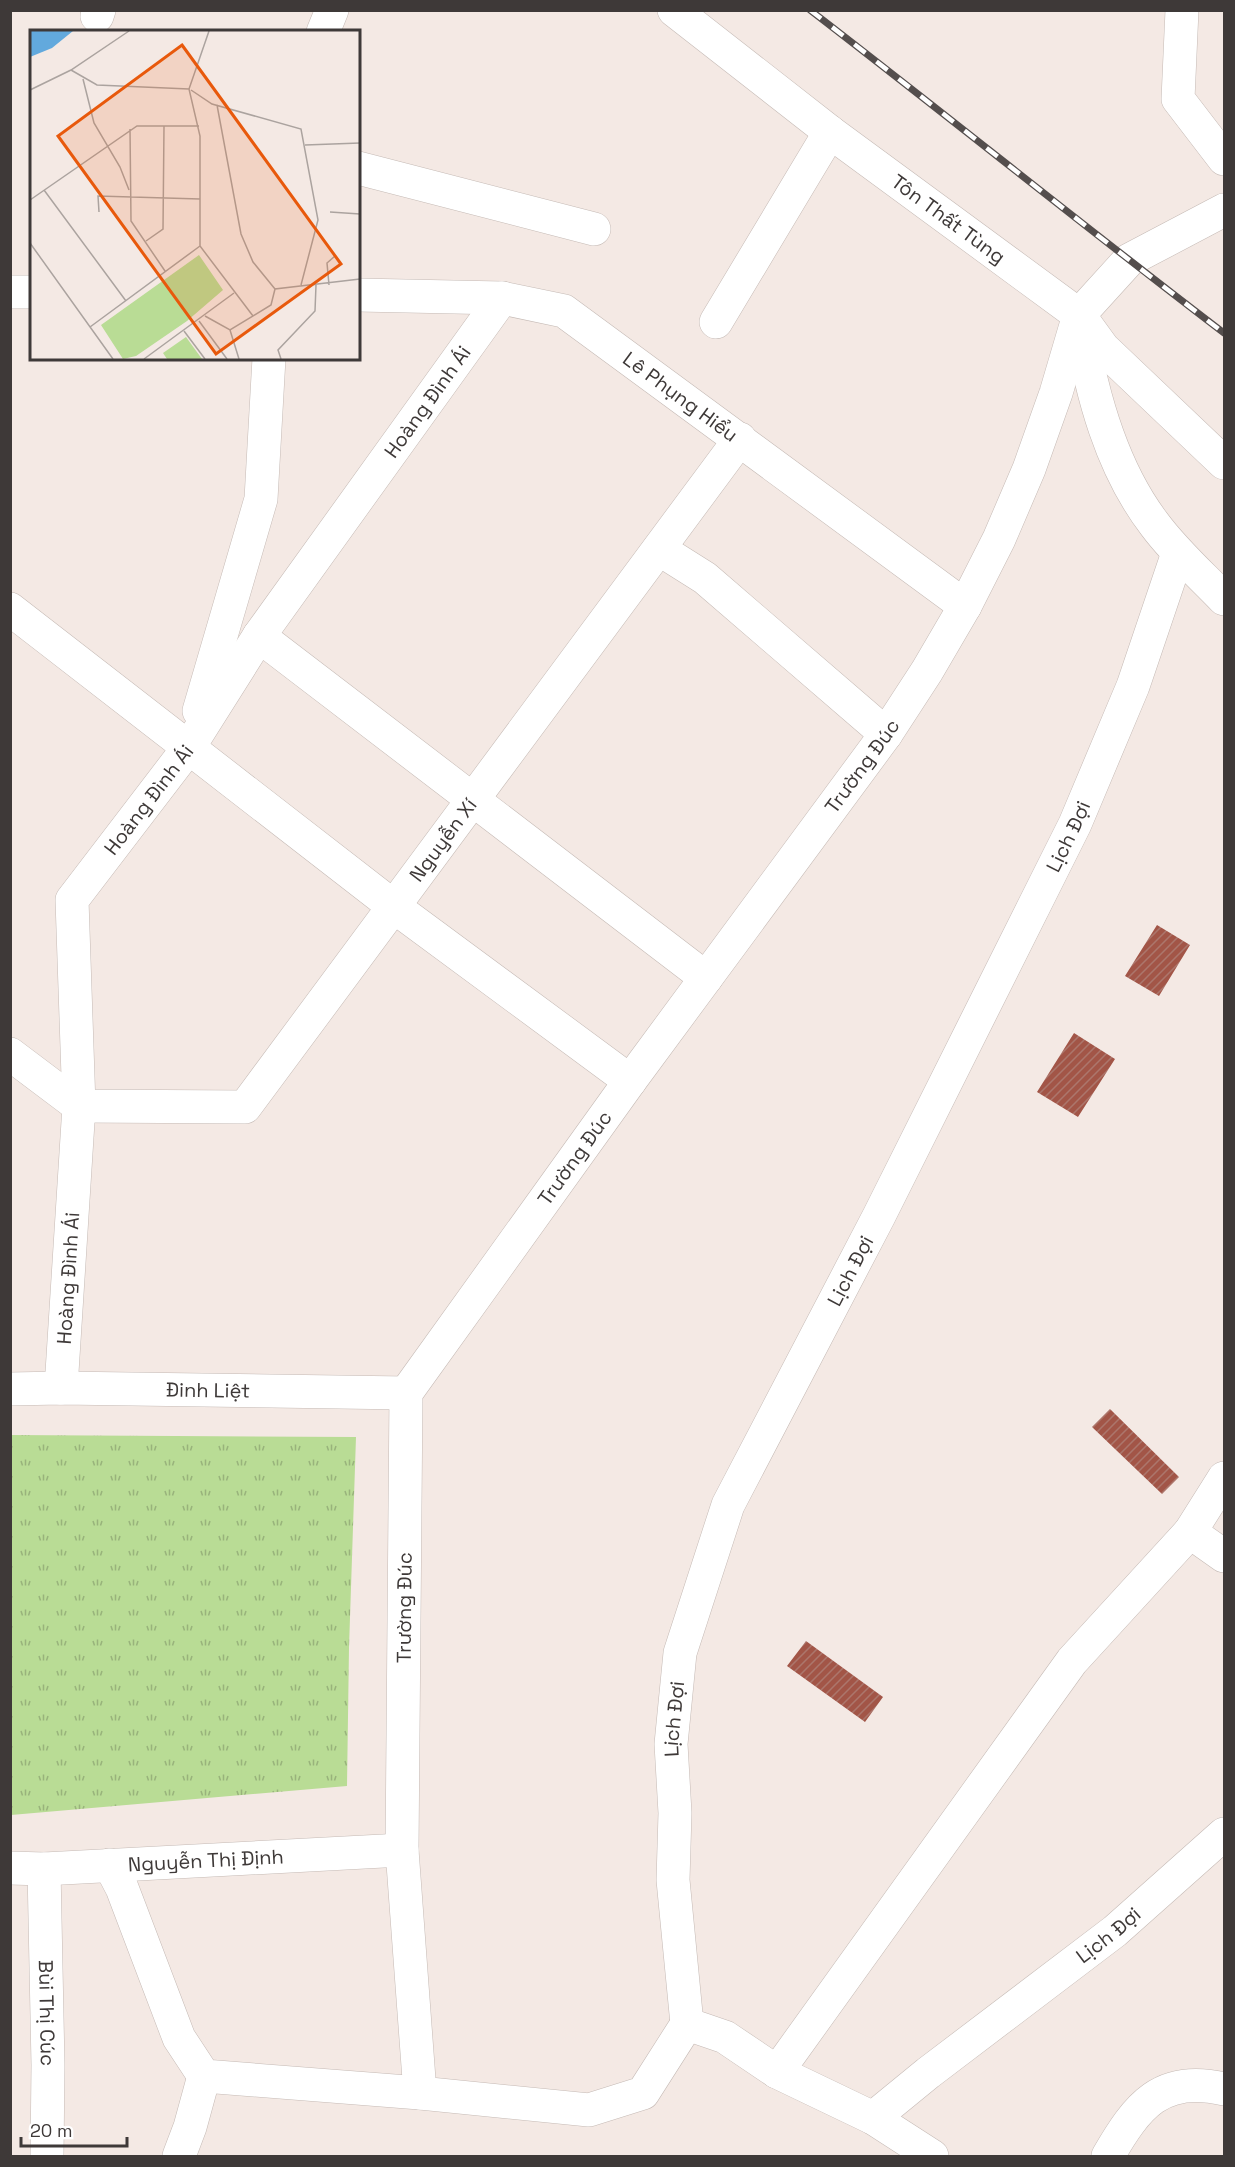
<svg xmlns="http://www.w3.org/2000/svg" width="1235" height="2167" font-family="'Space Grotesk',sans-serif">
<defs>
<pattern id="grass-tufts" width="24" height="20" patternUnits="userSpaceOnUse" patternTransform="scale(1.5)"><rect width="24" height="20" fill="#b9dc95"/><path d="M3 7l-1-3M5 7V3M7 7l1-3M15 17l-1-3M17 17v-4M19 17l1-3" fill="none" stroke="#98b37b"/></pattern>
<pattern id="building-hatch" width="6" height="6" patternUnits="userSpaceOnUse" patternTransform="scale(1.5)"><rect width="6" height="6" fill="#a25547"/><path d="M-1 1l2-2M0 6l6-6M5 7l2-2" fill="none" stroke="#ac766c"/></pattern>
</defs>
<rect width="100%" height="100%" fill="#f4e9e4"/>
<!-- grass -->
<path fill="url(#grass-tufts)" d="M11,1435L356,1437L349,1648L347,1786L11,1815Z"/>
<!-- building -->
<path fill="url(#building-hatch)" d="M1157,925L1190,945L1159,996L1125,976Z
M1074,1033L1115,1059L1078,1117L1037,1092Z
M1110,1409L1179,1477L1162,1494L1092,1427Z
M806,1641L883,1697L865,1722L787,1666Z"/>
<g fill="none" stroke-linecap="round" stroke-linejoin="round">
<defs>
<g id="minor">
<path id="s1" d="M674,10L830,132L1079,315L1103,348L1224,463"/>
<path d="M1182,10L1178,99L1224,159"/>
<path d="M97,16L99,10"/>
<path d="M323,32L332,10"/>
<path d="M358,168L594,229"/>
<path d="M10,292H32"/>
<path id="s2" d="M358,295L502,298L564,311L965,606"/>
<path d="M716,322L830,132"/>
<path d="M1080,323C1091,393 1111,468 1155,525C1175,552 1201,575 1224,599"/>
<path d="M659,549L705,578L886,734"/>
<path d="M10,609L393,906L630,1081"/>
<path d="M259,636L706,978"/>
<path d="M199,711L261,499L269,358"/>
<path id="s3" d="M10,1054L79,1106L245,1107L740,439"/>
<path id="s4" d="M61,1388L79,1106L72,900L189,747L259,636L502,298"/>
<path id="s5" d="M10,1389L61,1388L406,1393"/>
<path d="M1190,1532L1224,1556"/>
<path d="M110,1865L122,1888L179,2038L204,2076L420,2093L589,2110L643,2093L687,2024L725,2037L777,2072L873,2118L932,2156"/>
<path id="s6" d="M10,1868L44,1869L402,1850"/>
<path id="s7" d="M44,1869L48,2065L47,2156"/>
<path id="s8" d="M687,2024L673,1880L675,1813L671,1744L680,1653L728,1505L879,1216L1075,824L1133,686L1178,553"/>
<path d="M777,2072L1072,1661L1190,1532L1224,1478"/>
<path id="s9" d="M420,2093L402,1850L406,1393L630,1081L886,734L927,671L965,606L999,539L1029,469L1056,393L1079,315L1129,260L1224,210"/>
<path id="s10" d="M873,2118L928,2073L1115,1931L1224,1834"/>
<path d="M179,2156L190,2127L204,2076"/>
<path d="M1108,2156C1137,2106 1161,2074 1224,2089"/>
</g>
</defs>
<!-- minor casing -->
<use href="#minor" stroke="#c5bab5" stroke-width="34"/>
<!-- minor -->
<use href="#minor" stroke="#fff" stroke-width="33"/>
<defs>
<path id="rail" d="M810,10C949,117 1085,227 1224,333"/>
</defs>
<!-- rail casing -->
<use href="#rail" stroke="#544e4d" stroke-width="7"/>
<!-- rail -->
<use href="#rail" stroke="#fff" stroke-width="4.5" stroke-dasharray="14" stroke-linecap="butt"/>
</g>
<g text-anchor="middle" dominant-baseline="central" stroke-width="6" stroke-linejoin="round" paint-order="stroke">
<!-- street labels -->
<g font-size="20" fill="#3e3938" stroke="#fff">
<text stroke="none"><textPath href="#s1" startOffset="345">Tôn Thất Tùng</textPath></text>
<text stroke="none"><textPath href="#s2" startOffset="352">Lê Phụng Hiểu</textPath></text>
<text stroke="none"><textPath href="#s4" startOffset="1101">Hoàng Đình Ái</textPath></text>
<text stroke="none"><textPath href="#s9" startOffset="1476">Trường Đúc</textPath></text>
<text stroke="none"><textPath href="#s4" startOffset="615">Hoàng Đình Ái</textPath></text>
<text stroke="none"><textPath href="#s8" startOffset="1278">Lịch Đợi</textPath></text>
<text stroke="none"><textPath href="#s3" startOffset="585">Nguyễn Xí</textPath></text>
<text stroke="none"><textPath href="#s9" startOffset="990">Trường Đúc</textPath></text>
<text stroke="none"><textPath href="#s8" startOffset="792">Lịch Đợi</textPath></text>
<text stroke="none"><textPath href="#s4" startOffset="110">Hoàng Đình Ái</textPath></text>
<text stroke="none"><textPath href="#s5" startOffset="198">Đinh Liệt</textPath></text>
<text stroke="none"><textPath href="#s9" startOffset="486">Trường Đúc</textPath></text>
<text stroke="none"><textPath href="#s8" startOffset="306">Lịch Đợi</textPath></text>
<text stroke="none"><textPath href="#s6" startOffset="196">Nguyễn Thị Định</textPath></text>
<text stroke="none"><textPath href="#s10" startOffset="298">Lịch Đợi</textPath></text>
<text stroke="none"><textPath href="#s7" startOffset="144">Bùi Thị Cúc</textPath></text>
</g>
</g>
<!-- overview -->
<g transform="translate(30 30)">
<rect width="330" height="330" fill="#f4e9e4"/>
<path d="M169,225L193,260L157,291L106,326L93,329L71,295ZM156,307L172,329H137L133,323Z" fill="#b9dc95"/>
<path d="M0,1H43L22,18L0,27Z" fill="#62a9dd"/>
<path fill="none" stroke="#aba39f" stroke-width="1.5" d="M179,1L159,59L170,106V216L223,286M41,40L67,55L159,59M53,49L64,93L90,137L99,160M0,60L41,40L99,1M161,60L182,74L271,99L288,190L271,255M187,75L211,204L223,232L245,259M100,99L101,191L135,241M275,115L330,113M14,160L96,271M0,170L107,96H169M69,182L68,166L170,169M300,182L330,184M116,211L133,199L134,96M0,213L83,329M299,255L297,233L305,226M175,286L200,300L241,275L245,259L330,249M169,291L197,329M60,297L170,216M200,300L209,329M154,301L175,329M114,329L204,263M251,329L248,320L285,281L286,255"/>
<path fill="#e8590c" fill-opacity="0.15" stroke="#e8590c" stroke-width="3" d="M152,15L311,234L186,324L28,106Z"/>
<rect width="330" height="330" fill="none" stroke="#3e3938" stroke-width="3"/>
</g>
<!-- border -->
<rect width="1235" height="2167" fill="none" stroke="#3e3938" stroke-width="24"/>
<!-- scale -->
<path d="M21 2137v9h106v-9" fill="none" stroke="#3e3938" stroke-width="3"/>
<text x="30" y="2137" font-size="18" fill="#3e3938" stroke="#ffffff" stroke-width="4.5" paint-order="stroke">20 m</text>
</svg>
